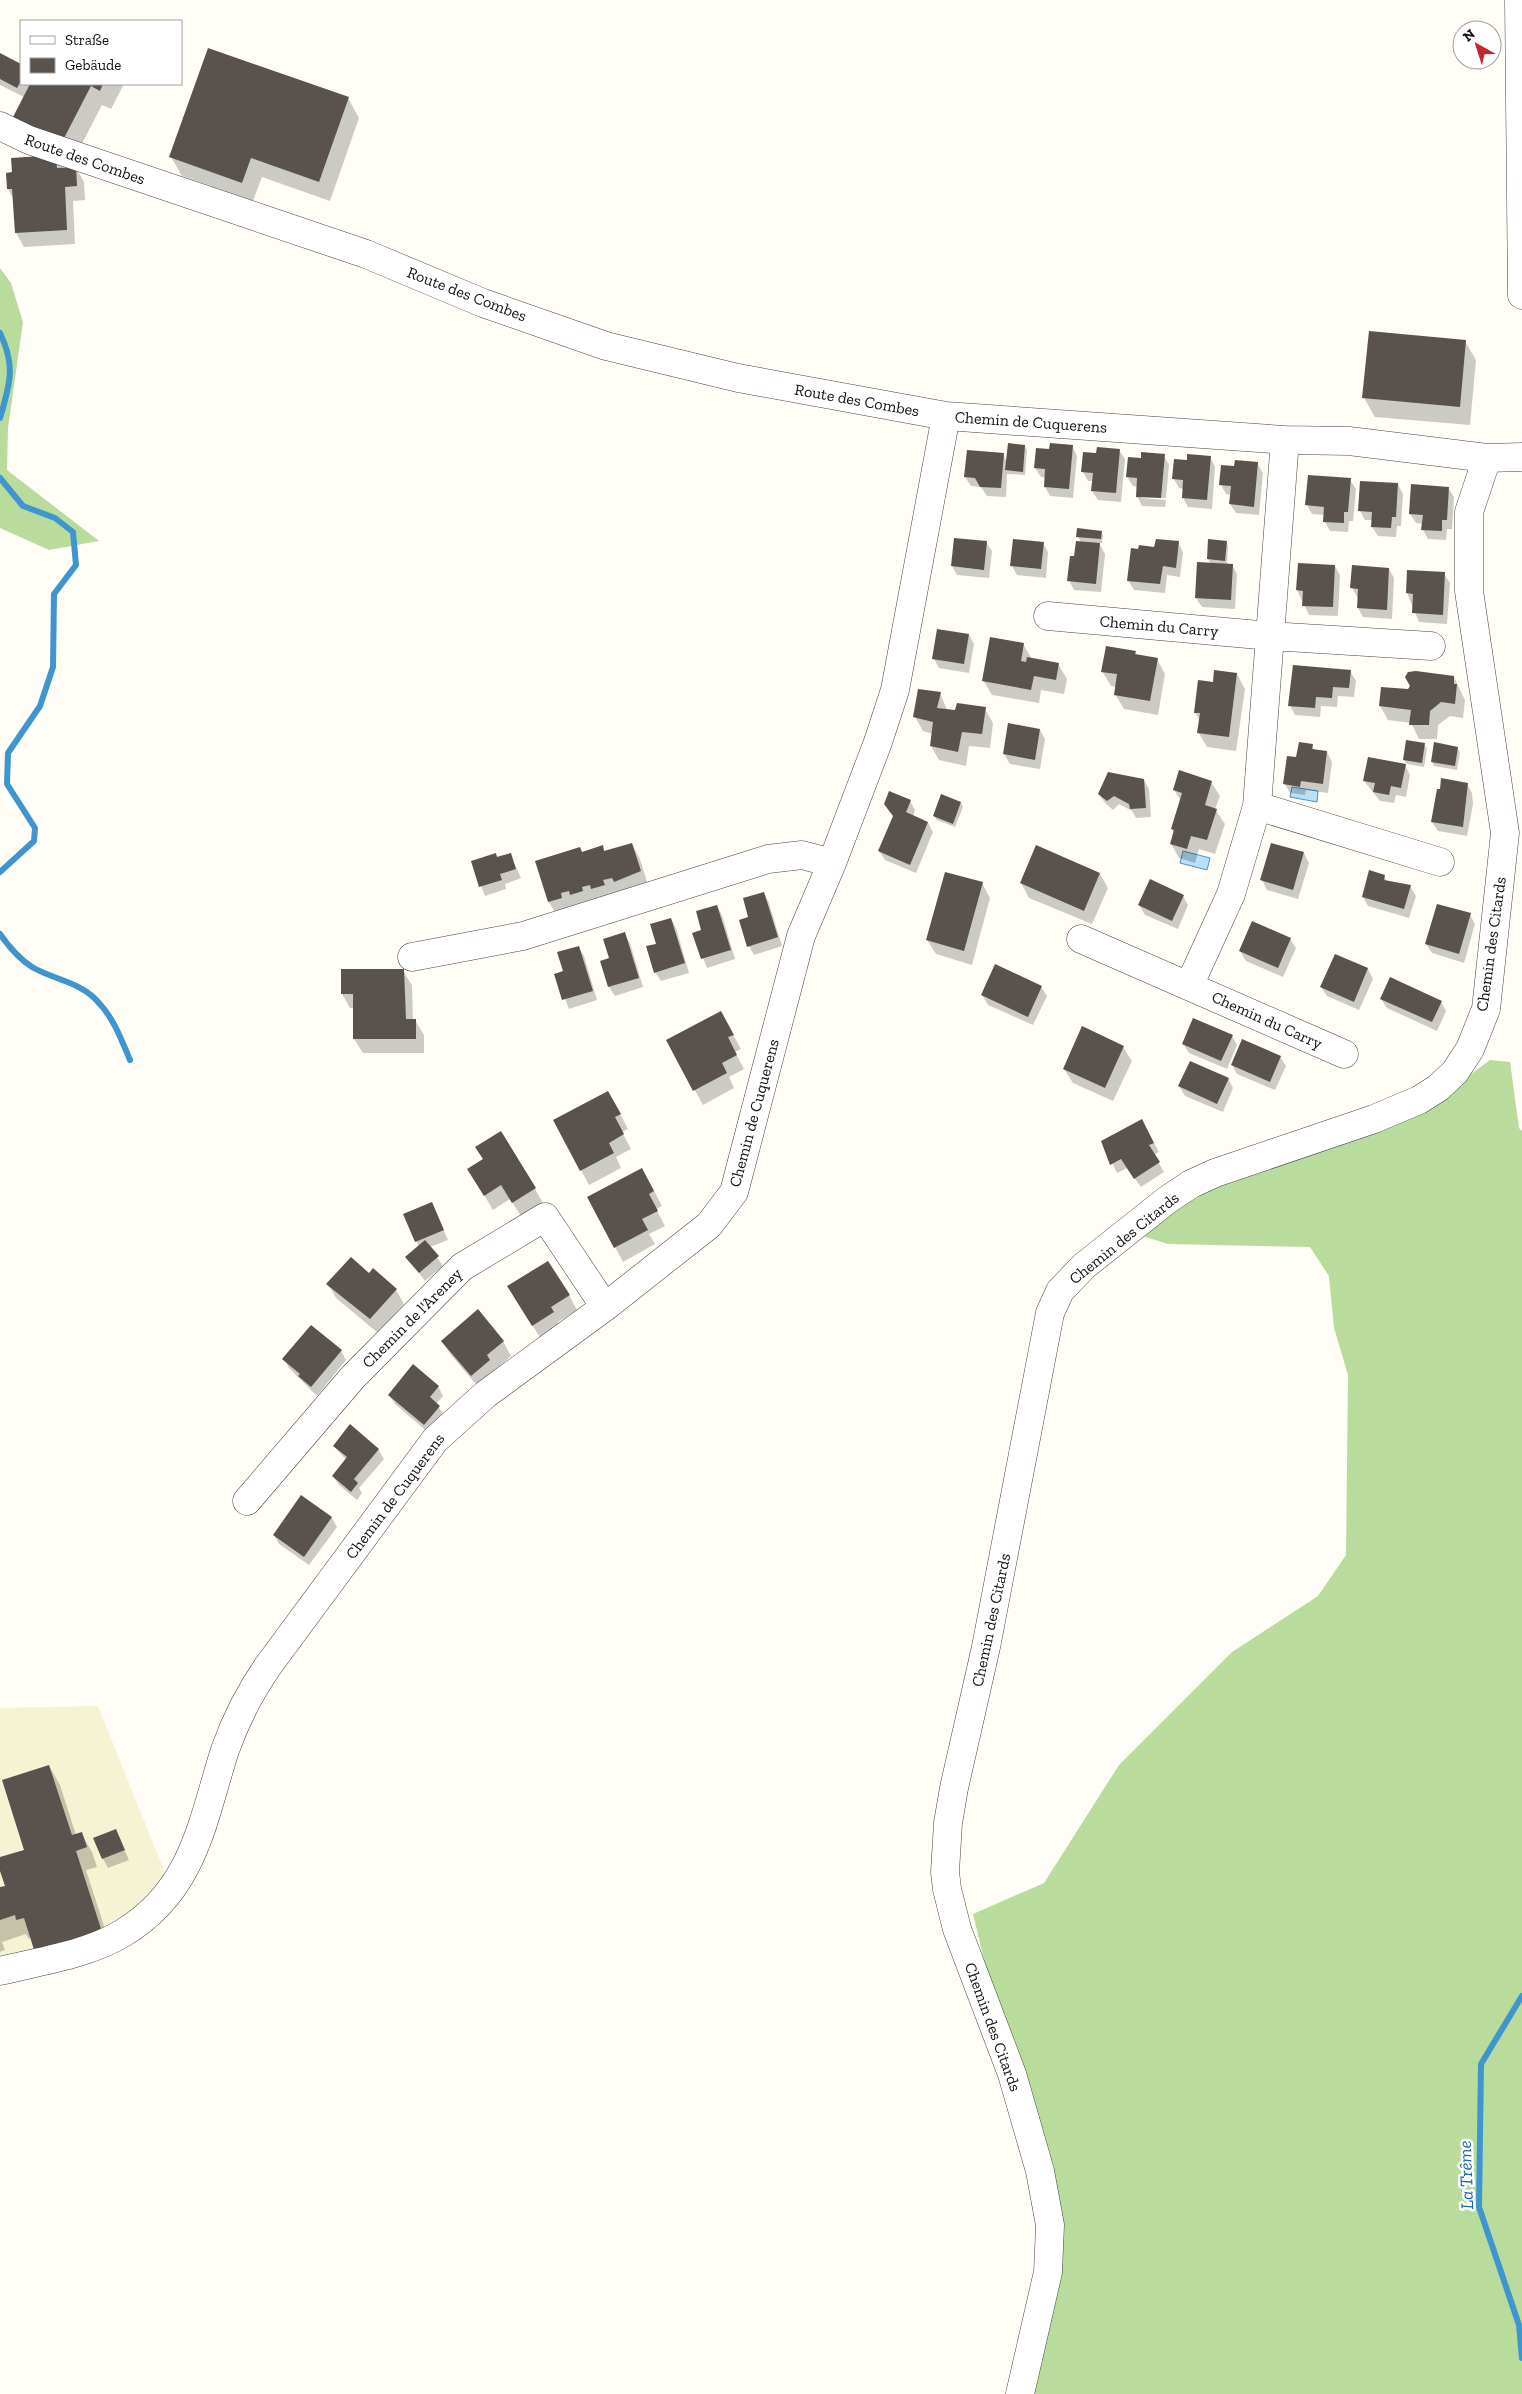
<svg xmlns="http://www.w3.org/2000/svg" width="1522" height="2394" font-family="'Zilla Slab',serif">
<rect width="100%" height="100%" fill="#fffdf5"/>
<!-- farmland -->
<path fill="#f6f3d4" d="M98,1706L172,1890L158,1906L0,1971V1708Z"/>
<!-- forest -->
<path fill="#b9dc9c" d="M0,268L11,283L23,322L8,428L7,470L99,541L49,550L0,528Z
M1490,1060L1510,1062L1519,1128L1522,1131V2394H1027L1057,2267L973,1914L1044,1883L1119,1765L1232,1652L1318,1596L1346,1555L1348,1375L1334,1328L1329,1276L1310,1247L1168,1244L1139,1235L1207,1191L1414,1116Z"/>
<!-- water -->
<path fill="#b9e0f7" stroke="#3f96cf" d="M1292,787L1318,791L1317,802L1290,797Z
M1183,851L1210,858L1207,870L1180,863Z"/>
<!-- shadow -->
<path fill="#0003" d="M0,54L21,65V84H124L111,109L102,105L73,161L24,97L0,85Z
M348,98L359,118L330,201L262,177L253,201L182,176L171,157Z
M56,157L63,169L76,168L84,182L85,200L73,201L75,244L24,247L16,233L14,200L8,189L7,174Z
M1465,341L1476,360L1470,425L1375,417L1364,398Z
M1025,446L1027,450L1025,475L1007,474L1006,497L987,496L981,487L971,486L965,477L1003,454L1007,462Z
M1072,446L1077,456L1073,498L1050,496L1045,487L1046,478L1041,477L1035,468L1050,450Z
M1119,450L1125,459L1121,502L1098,500L1092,491L1093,481H1088L1083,472L1097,454Z
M1164,456L1169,465L1166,498L1141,496V498L1166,500L1165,507L1142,506L1137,496L1138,487L1133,486L1127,477L1142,460Z
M1210,457L1215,467L1212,509L1188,507L1183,498L1184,489L1179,488L1174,479L1188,462Z
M1257,463L1263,473L1259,515L1236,513L1230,504L1231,495L1226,494L1221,485L1235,468Z
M1350,480L1356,489L1353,521H1349L1348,532L1330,531L1325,522V515L1312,514L1307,505Z
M1398,484L1403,494L1401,526H1397L1396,537L1378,536L1372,527L1373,520H1365L1360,511Z
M1448,488L1454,497L1452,529H1447L1446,540L1428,539L1423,530V524L1416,523L1410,514Z
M1101,532L1103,536L1102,543H1099L1105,554L1101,592L1074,590L1069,580L1081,542L1078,537Z
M986,542L992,551L989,578L957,575L952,566Z
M1178,542L1183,552L1180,577L1167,575L1165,593L1134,590L1128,580L1156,549Z
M1226,542L1228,546L1227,565H1232L1237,574L1235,609L1202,607L1196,598L1211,564L1208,559Z
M1043,543L1048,552L1046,578L1017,575L1012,566Z
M1335,566L1340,575L1338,616L1309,615L1297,590Z
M1389,569L1394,578L1392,619L1363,617L1358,608V598L1352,588Z
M1444,574L1450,583L1447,624L1419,622L1407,593Z
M969,635L974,644L969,673L939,668L934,659Z
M1023,644L1032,659L1058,664L1067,679L1064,694L1041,690L1039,703L992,695L983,680Z
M1135,652L1137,656L1157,659L1165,674L1158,715L1124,709L1115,694L1117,687L1111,686L1102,671Z
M1350,671L1356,681L1354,697L1338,696L1337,707L1321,706L1320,717L1295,715L1290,705Z
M1237,674L1245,689L1236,751L1207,747L1198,732L1200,721L1195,712L1214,684Z
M1454,677L1465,700L1463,718L1450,716L1438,725L1437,739H1419L1411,723L1388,720L1380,706L1412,687Z
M940,693L947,710L957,712L985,709L993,723L990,748L969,746L966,766L939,760L931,746L933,734L923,731L915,717Z
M1040,730L1045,739L1040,769L1010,764L1004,754Z
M1424,744L1427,749L1424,767L1407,764L1404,760Z
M1312,745L1315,751L1327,752L1332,762L1328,793L1306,790L1305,795L1290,793L1285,784L1297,758Z
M1457,748L1460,752L1457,770L1434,766L1432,762Z
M1405,765L1410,775L1406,797L1396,795L1394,803L1380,801L1364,781Z
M1144,780L1149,789L1151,817L1136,818L1132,811L1119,804L1113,810L1105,803L1099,794Z
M1211,782L1220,796L1215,809L1225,824L1215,854L1199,849L1195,863L1179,858L1171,844L1174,833L1172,829L1181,801L1174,790Z
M1467,784L1472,793L1473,804L1467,836L1438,831L1432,822Z
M910,801L915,810L913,817L928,823L933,832L916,873L885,860L879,851L894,817L885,804Z
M961,803L963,807L955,827L937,820L934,816Z
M632,844L640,859L648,885L557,916L549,902L536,862L583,853L602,847L605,852Z
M1304,853L1309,863L1298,899L1267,890L1262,880Z
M510,854L521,878L505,884L506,889L485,896L472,862Z
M1100,874L1108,888L1092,924L1029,898L1021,883Z
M1384,876L1388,882L1410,886L1416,896L1409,918L1368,906L1363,897Z
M982,883L990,898L972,965L936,954L927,940Z
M764,893L769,903L782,946L754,955L749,946Z
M1183,896L1188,905L1178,929L1145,915L1139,905Z
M717,906L722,915L735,959L707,968L694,934L703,931Z
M1470,915L1475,924L1464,963L1432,953L1426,944Z
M671,919L676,928L689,973L661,981L655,972L657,944Z
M624,934L630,943L643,987L615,996L609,987L611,959Z
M1290,939L1296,948L1283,977L1246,961L1240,951Z
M578,947L584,956L597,1000L569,1009L556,975L565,972Z
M1335,955L1368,969L1373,979L1359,1010L1327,996L1321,987Z
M403,971L412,985L413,1021L415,1020L424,1035V1053H363L354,1039L355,1008H350L342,994Z
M1041,987L1047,996L1033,1025L988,1005L982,995Z
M1381,999L1441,1002L1446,1011L1437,1031L1387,1008Z
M729,1027L741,1049L735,1052L744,1069L729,1077L734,1088L703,1105L668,1041Z
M1232,1036L1237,1045L1227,1069L1189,1053L1183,1044Z
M1123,1047L1132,1061L1113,1101L1073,1083L1064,1069Z
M1280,1057L1286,1066L1275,1090L1237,1074L1232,1065Z
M1228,1079L1233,1088L1223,1112L1185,1096L1179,1086Z
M616,1106L628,1129L622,1132L631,1149L616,1157L621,1168L589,1185L555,1121Z
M1147,1130L1159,1152L1154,1155L1164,1172L1141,1187L1127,1168L1117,1173L1102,1142Z
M484,1160L535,1189L543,1203L521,1216L510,1199L493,1210L477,1183Z
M650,1183L662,1206L656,1209L665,1226L649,1234L655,1244L623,1262L588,1197Z
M436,1213L448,1240L430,1247L443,1266L425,1281L407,1257L419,1247L405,1215Z
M369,1274L396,1290L404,1304L378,1333L336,1298L328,1284Z
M569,1295L577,1310L558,1322L561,1327L541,1339L517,1301Z
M442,1341H503L511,1356L495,1370L498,1375L480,1389L451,1355Z
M341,1351L346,1360L317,1396L289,1368L284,1359Z
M438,1386L443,1396L436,1404L445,1416L430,1434L395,1404L389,1395Z
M334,1446L378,1449L384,1459L359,1488L362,1493L357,1500L339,1485L333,1476L346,1460Z
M302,1497L332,1518L337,1527L309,1565L279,1544L274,1535Z
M49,1766L60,1785L76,1835L81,1833L92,1852L97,1867L86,1870L113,1954L48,1975L37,1956L31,1938L29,1939L26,1934L2,1942L5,1950L0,1952V1889L6,1887L0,1867V1859L26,1850Z
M116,1831L129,1860L108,1868L103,1859Z"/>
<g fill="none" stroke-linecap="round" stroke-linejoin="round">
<!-- stream -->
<path stroke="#3f96cf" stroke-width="6" d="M0,333C16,366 10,384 0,418
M0,478L23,506L55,518L73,532L76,565L54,594L53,667L40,706L8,753L7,784L35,828L34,841L0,872
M0,934C9,947 18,958 32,967C54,980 82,982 99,1003C114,1019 121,1039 130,1060
M1522,1996L1481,2064L1479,2207L1519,2325L1522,2358"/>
</g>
<!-- building -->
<path fill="#5a524d" d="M208,48L349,97L319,182L251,158L242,183L169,157Z
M0,53L21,64V81L17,88L0,79Z
M30,84H103L100,91L91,86L62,142L13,117Z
M56,155L57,168L76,167L77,186L65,187L67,230L15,233L12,189H7L6,173L12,172L11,158Z
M1369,331L1466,340L1460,407L1362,398Z
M1008,443L1025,445L1023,472L1005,470Z
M1050,443L1073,445L1069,489L1044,487L1045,469L1034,468L1036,448L1049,449Z
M1097,447L1120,449L1116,493L1091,491L1093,473L1081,472L1083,452L1096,453Z
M967,450L1004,453L1001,488L980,487L975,478L964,477Z
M1141,452L1165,454L1161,498L1136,497L1137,478L1126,477L1128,457L1141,458Z
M1187,454L1211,456L1207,500L1182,498L1183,480L1172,479L1174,459L1187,460Z
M1235,460L1258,462L1254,507L1229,504L1231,486L1219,485L1221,465L1234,466Z
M1308,475L1351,478L1348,512H1344V523L1323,522L1324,507L1305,505Z
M1360,481L1398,483L1396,517H1392L1391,528L1371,527L1372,512L1358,511Z
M1411,484L1449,487L1447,520H1442V531L1421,530L1423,515L1409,514Z
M1077,528L1102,531L1101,539L1076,537Z
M954,538L987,541L984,570L951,566Z
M1013,539L1044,542L1041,569L1010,566Z
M1156,539L1179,541L1176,568L1163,566L1160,584L1127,581L1131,548L1138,549L1139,545L1154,547Z
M1208,539L1227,541L1225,561L1207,559Z
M1076,541L1100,543L1096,584L1067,581L1070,556H1074Z
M1197,562L1233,564L1231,600L1195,598Z
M1298,563L1335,565L1333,607L1302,606L1303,591L1296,590Z
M1352,565L1389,568L1387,610L1357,608L1358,589L1350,588Z
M1407,570L1445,572L1443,615L1412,613L1413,594L1406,593Z
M937,629L969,634L964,664L932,659Z
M990,637L1024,643L1021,661L1026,662L1027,657L1059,663L1056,680L1034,676L1031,690L982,681Z
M1106,646L1136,651L1135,654L1158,658L1150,701L1114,695L1117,674L1101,672Z
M1293,665L1351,670L1349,688L1333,687L1332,698L1316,697L1315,708L1288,706Z
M1214,670L1237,673L1229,737L1197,733L1200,713H1194L1198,680L1213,682Z
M1416,671L1454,676V684H1457L1455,704L1441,702L1430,711L1429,725H1409L1411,710L1379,706L1381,687L1408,689L1410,686L1405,677L1408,672Z
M918,689L941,692L937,708L955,710L957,703L986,707L982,734L962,732L958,752L930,746L933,722L913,717Z
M1008,723L1040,729L1035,760L1003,754Z
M1406,740L1425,743L1422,763L1403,760Z
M1299,742L1313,744L1312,749L1327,751L1323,784L1301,781L1300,787L1283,784L1287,756L1296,757Z
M1434,742L1458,747L1455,766L1431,762Z
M1368,757L1406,764L1401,788L1391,786L1389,795L1373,792L1375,783L1363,781Z
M1179,770L1212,781L1205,805L1217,809L1207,840L1191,836L1187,849L1170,844L1174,830L1171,829L1182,793L1173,790Z
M1108,772L1144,779L1146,808L1130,809L1129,804L1114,796L1107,801L1098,794Z
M1441,778L1468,783L1463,827L1431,822L1437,789H1440Z
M889,791L911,800L906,812L928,822L910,865L878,851L893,816L884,804Z
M941,794L961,802L953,824L933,816Z
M632,843L641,871L614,882L612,878L603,880L605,885L591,889L590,885L582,887L583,891L570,895L569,891L561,893L562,898L548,902L535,861L580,847L582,852L603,845L604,851Z
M1271,843L1304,852L1293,890L1260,880Z
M1036,845L1100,873L1084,911L1020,883Z
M496,853L497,857L511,853L516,869L500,874L502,880L479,887L471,861Z
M1369,870L1385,875L1384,880L1411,885L1404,909L1362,897Z
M945,872L983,882L964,951L926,940Z
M1150,879L1184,895L1172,921L1138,905Z
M764,892L778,937L747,947L739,920L748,917L743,898Z
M1437,904L1471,913L1459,954L1425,944Z
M717,905L731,950L701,959L692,933L701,930L696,911Z
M671,918L685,963L654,973L646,946L656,944L650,924Z
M1252,921L1291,938L1278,968L1239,951Z
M625,932L639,978L608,987L600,961L609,958L603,939Z
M579,946L593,991L562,1000L554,974L563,971L557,952Z
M1335,954L1368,968L1354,1002L1320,987Z
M995,964L1042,986L1028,1017L981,995Z
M341,969H404L406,1019H416V1039H353V994H341Z
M1390,977L1442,1001L1432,1022L1380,999Z
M721,1011L734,1035L728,1037L737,1055L722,1063L727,1073L693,1091L666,1040Z
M1193,1018L1233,1035L1221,1061L1182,1044Z
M1082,1026L1124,1046L1105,1088L1063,1069Z
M1242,1039L1281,1056L1270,1082L1231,1065Z
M1190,1061L1229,1078L1217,1104L1178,1086Z
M608,1091L621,1114L615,1117L624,1134L609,1143L614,1153L580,1171L553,1120Z
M1142,1119L1154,1143L1149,1145L1160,1162L1134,1179L1121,1159L1110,1165L1101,1141Z
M501,1131L536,1188L512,1203L501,1185L484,1196L467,1169L483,1159L475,1147Z
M642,1168L654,1191L649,1194L658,1211L642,1219L648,1230L614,1248L587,1197Z
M432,1202L444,1230L415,1242L403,1214Z
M425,1240L439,1256L419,1273L405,1257Z
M351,1257L369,1273L373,1268L397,1289L370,1319L326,1284Z
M548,1261L570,1295L551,1307L554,1312L532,1326L507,1286Z
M478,1309L504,1341L487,1355L490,1360L471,1376L441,1341Z
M311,1325L342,1350L311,1387L298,1376L300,1374L282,1359Z
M413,1364L439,1386L430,1397L440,1406L424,1425L388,1395Z
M350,1424L379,1449L354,1479L358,1483L351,1492L332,1476L347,1457L333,1446Z
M301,1495L332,1517L304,1557L273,1535Z
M49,1765L72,1835L82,1832L87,1847L76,1851L103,1935L36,1956L24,1918L16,1920L15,1915L0,1920V1887L5,1886L0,1871V1857L24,1850L2,1780Z
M116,1829L125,1850L102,1859L93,1838Z"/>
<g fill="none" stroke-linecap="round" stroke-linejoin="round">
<defs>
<path id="minor" d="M1519,0L1522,295
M0,126L29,140L366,254L483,303L606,346L738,378L946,416
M1285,440L1257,806L1440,862
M1048,616L1270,636L1431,646
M1081,939L1344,1054
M412,957L523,936L768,859L802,855L832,863
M1189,986L1231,894L1257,806
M247,1501L353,1377L462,1267L545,1217L605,1307
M0,1971C40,1961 87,1955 123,1933C194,1890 202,1822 225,1750C236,1719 250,1692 268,1666L435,1440L486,1394L605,1307L709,1225L734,1192L801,936L832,863L878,742L895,690L946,416L1285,440L1349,441L1487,458
M1020,2394L1048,2272L1050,2225L1040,2171L1012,2074L957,1929L947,1889L945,1872L948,1823L954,1788L986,1647L1050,1313L1060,1291L1084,1266L1167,1200L1191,1184L1215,1173L1374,1119L1419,1100L1438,1088L1455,1072L1470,1049L1486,1009L1505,833L1469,591V512L1487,458L1522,457"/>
</defs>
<!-- minor casing -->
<use href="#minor" stroke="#444" stroke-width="29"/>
<!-- minor -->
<use href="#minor" stroke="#fff" stroke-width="28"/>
</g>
<g text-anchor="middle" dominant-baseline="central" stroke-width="5" stroke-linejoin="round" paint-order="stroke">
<!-- street labels -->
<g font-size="16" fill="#111" stroke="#fff">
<text transform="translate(85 159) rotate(19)">Route des Combes</text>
<text transform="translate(467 294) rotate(21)">Route des Combes</text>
<text transform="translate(857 400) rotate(10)">Route des Combes</text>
<text transform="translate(1031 422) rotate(4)">Chemin de Cuquerens</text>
<text transform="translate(1159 626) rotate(5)">Chemin du Carry</text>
<text transform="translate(1491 944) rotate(-82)">Chemin des Citards</text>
<text transform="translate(1267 1020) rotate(24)">Chemin du Carry</text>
<text transform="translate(754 1113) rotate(-75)">Chemin de Cuquerens</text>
<text transform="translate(1124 1238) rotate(-39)">Chemin des Citards</text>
<text transform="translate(412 1318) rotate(-45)">Chemin de l'Areney</text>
<text transform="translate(395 1496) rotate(-53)">Chemin de Cuquerens</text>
<text transform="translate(991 1620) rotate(-78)">Chemin des Citards</text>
<text transform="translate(993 2027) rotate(70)">Chemin des Citards</text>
</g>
<!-- water labels -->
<g font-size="18" font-style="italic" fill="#1768a6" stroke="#fff">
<text transform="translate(1466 2175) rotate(-92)">La Trême</text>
</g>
</g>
<!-- legend -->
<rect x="20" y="20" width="162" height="65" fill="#ffffff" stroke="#a0a0a0"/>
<rect x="30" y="36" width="25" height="8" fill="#ffffff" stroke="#a0a0a0"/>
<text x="65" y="45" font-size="15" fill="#111111">Straße</text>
<rect x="30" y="58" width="25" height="15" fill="#5a524d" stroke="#a0a0a0"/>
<text x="65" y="70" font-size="15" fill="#111111">Gebäude</text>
<!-- north arrow -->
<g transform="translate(1477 45) rotate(321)"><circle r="24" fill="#ffffff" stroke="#a0a0a0"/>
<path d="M0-4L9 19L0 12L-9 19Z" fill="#c4262e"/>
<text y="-8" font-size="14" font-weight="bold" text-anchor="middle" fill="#111111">N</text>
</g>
</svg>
